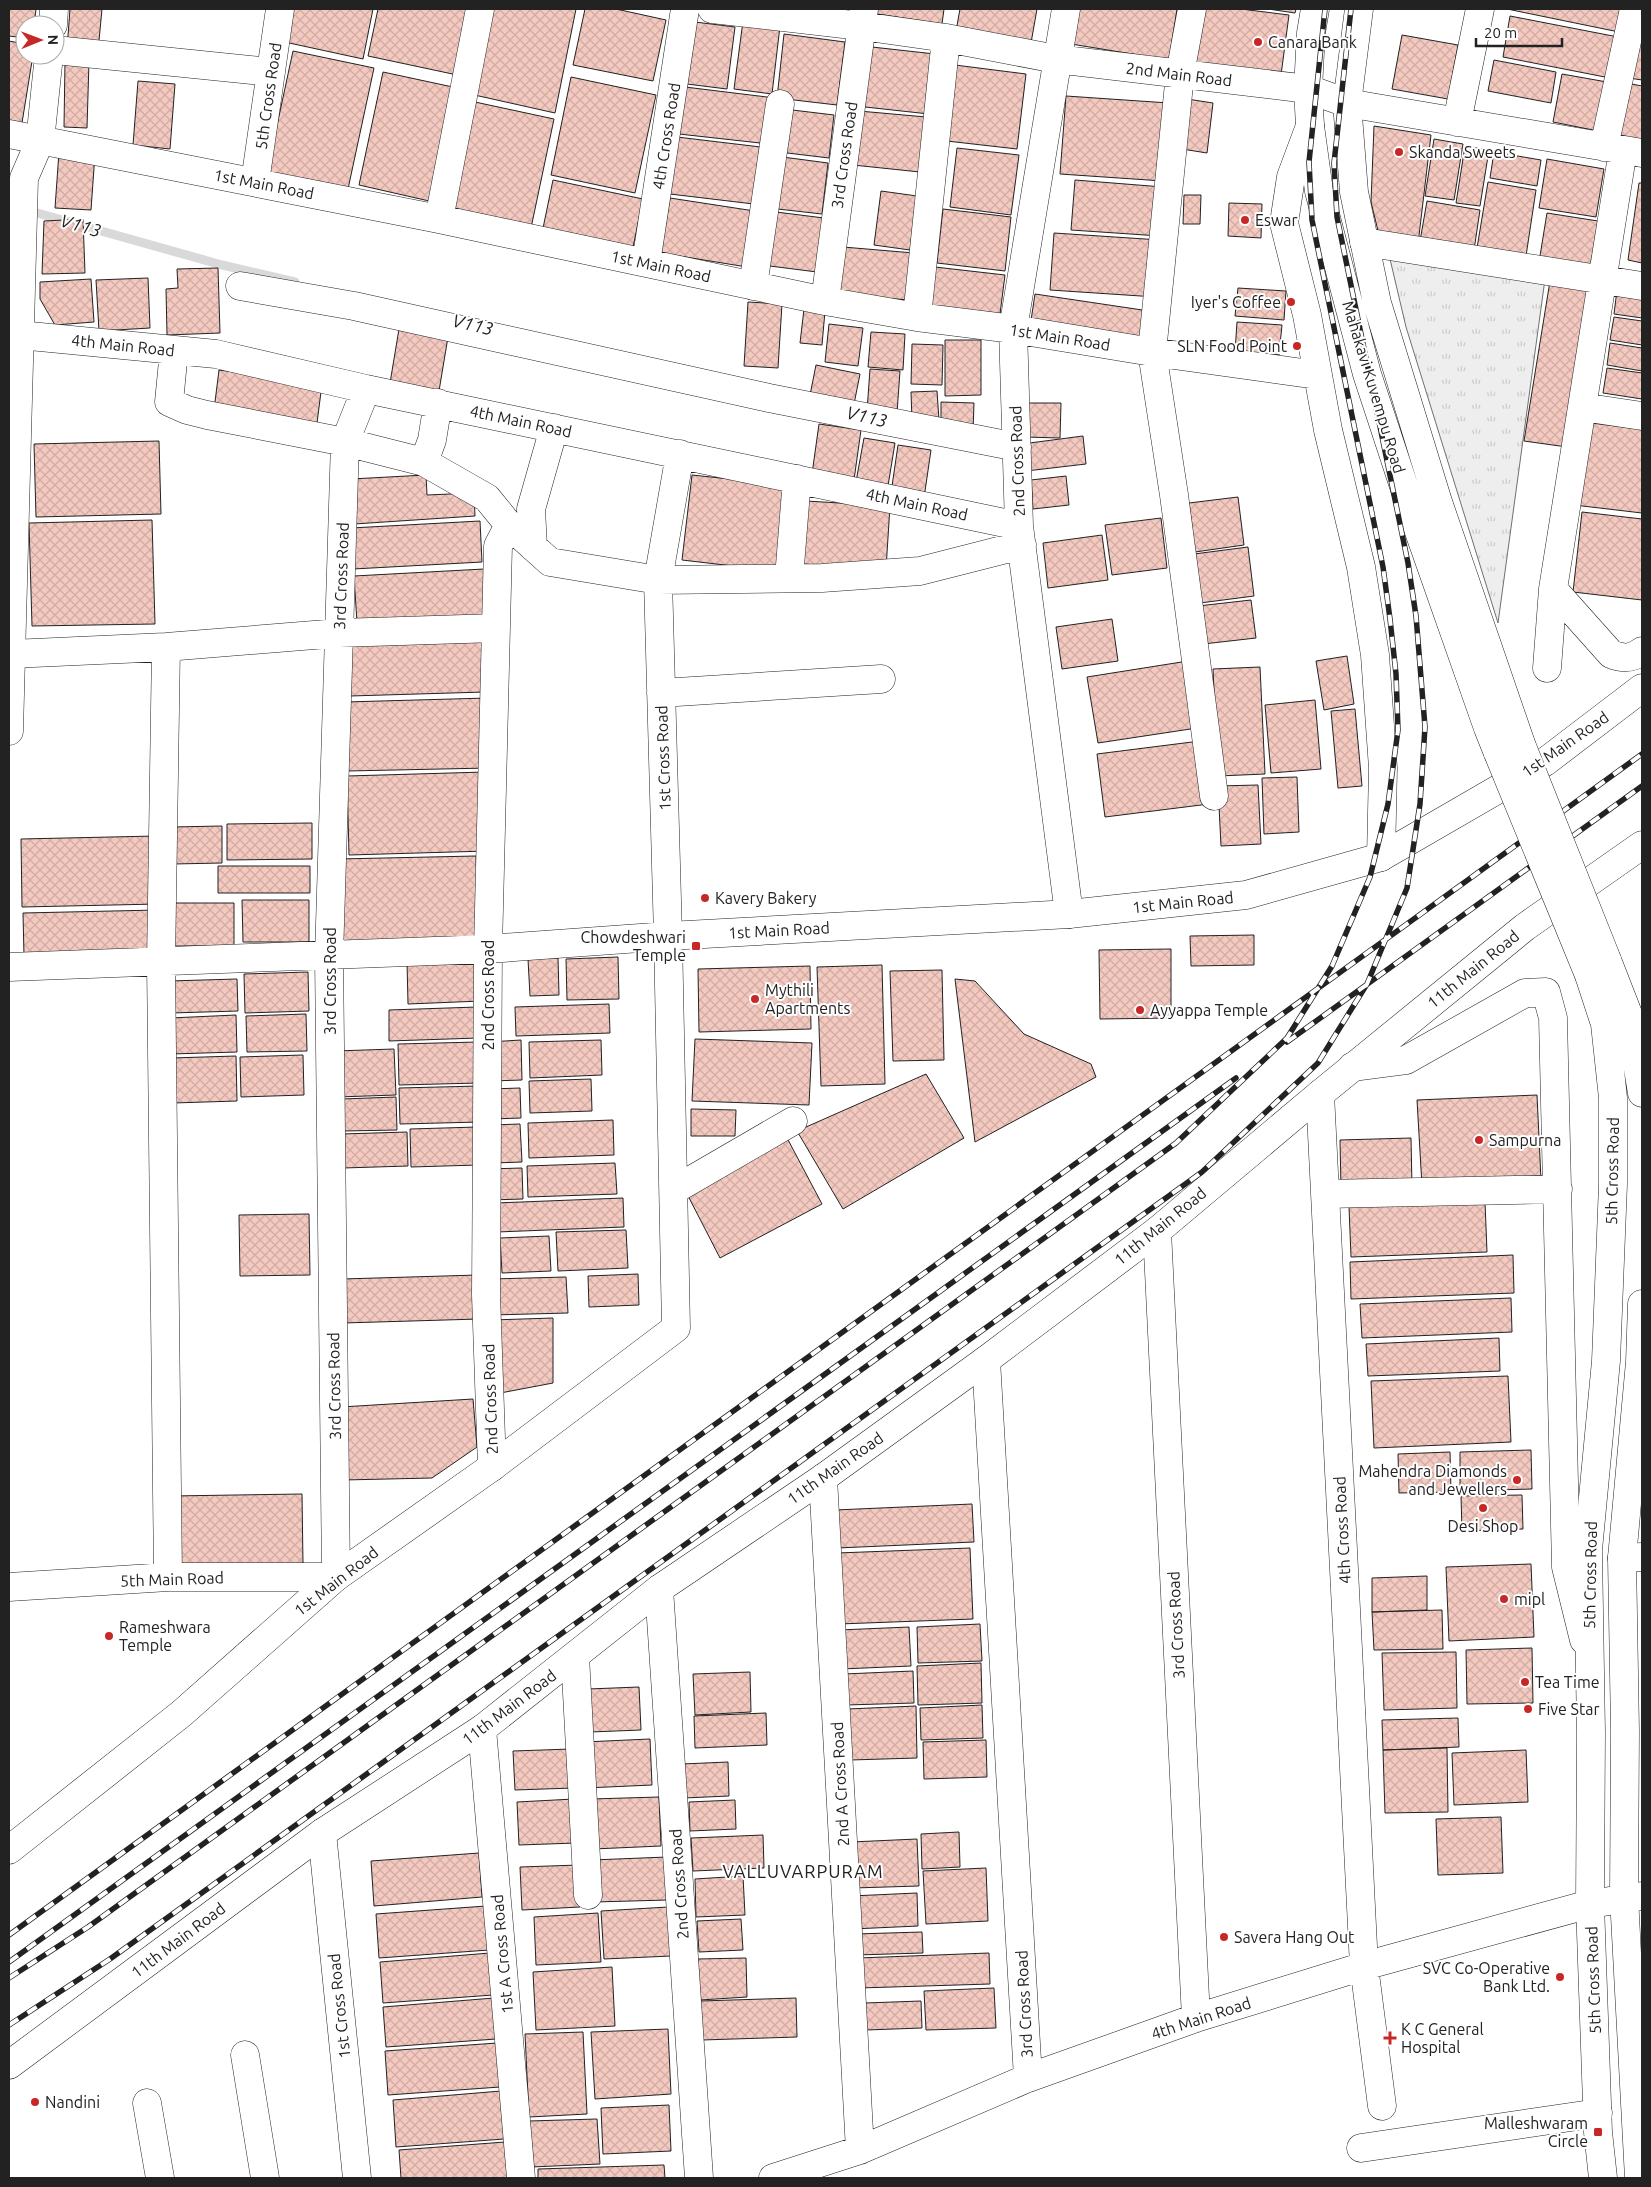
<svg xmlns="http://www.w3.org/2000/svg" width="1651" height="2187" font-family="Ubuntu,sans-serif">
<defs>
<pattern id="grass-tufts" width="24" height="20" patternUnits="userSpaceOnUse" patternTransform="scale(1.25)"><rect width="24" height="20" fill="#eee"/><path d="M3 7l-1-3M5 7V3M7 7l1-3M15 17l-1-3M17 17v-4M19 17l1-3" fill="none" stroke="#ccc"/></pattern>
<pattern id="building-cross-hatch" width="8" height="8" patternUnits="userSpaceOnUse" patternTransform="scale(1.25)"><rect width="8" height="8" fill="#f3c9c0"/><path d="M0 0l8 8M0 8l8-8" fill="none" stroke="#d0aca5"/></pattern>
</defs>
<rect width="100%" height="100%" fill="#fff"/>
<!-- grass -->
<path fill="url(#grass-tufts)" stroke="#6f6f6f" d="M1390,259L1545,279L1498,623L1406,327Z"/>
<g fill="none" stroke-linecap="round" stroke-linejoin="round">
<!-- stream -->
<path stroke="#d9d9d9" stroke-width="9" d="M9,205L222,265L295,282"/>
</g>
<!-- building -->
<path fill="url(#building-cross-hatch)" stroke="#222" d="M9,9H36L34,25H25V38L9,36Z
M70,9H102L98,51L67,49Z
M287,9H373L363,59L280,41Z
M378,9H476L462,76L368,56Z
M488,9H576L555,113L470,94Z
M585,9H616L666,20L653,81L573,65Z
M872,9H944L942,24L871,13Z
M960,9H1037L1031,43L956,31Z
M1076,9H1177L1169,60L1071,44Z
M1197,9H1241L1289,15L1281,75L1190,63Z
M1268,9H1296L1295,13Z
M1507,9H1624L1619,32Z
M1510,16L1618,37L1610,78L1503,57Z
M743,21L780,26L772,94L734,89Z
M695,22L735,27L727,89L687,84Z
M1642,32V80L1629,78Z
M784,34L845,42L837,105L777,98Z
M1402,35L1458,45L1448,99L1392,89Z
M9,41L25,44V55H33L21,129L9,127Z
M863,46L935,54L929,114L856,106Z
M293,51L374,68L348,189L267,172Z
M1494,60L1556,72L1551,103L1488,91Z
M65,61H89L87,128L64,127Z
M947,64L1026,74L1017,149L938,140Z
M383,72L462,89L438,203L359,185Z
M1562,74L1607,82L1598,131L1553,122Z
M571,77L656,95L635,193L551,175Z
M138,81L175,84L170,149L133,145Z
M1621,82L1642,86V140L1611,134Z
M685,87L775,98L769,144L679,134Z
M1066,96L1169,103L1163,181L1060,174Z
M1187,99L1213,103L1207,153L1182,149Z
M475,102L554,119L531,228L452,212Z
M784,109L834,115L829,158L779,152Z
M859,111L926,117L920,172L853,165Z
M1374,126L1431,135L1418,244L1380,239L1371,202Z
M677,137L769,148L762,205L670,194Z
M1434,139L1463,144L1454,200L1425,196Z
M1465,146L1489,150L1480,206L1456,203Z
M957,148L1019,155L1011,215L950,207Z
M59,152L95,154L91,210L55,208Z
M1494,152L1541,160L1537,186L1490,178Z
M775,156L828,163L822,214L769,208Z
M1547,159L1604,169L1596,217L1539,208Z
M553,180L643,199L632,252L542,233Z
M1075,180L1163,187L1160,236L1071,230Z
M1488,182L1536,190L1526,256L1477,248Z
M1639,183H1642V263L1628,260Z
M881,191L917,196L910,250L874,245Z
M1184,195H1201L1200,224H1183Z
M670,198L761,212L753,268L661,253Z
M1427,201L1480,210L1474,250L1420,241Z
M1229,203L1262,204L1261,238L1228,236Z
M943,209L1011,217L1005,271L937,263Z
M768,211L824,218L817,272L762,265Z
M1547,213L1598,221L1590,270L1539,262Z
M83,219L85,273L42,274L44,221Z
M1054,233L1160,240L1156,297L1050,290Z
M843,247L914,253L910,300L839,295Z
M935,267L1005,275L1000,314L930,306Z
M218,268L220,333L167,335L166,289L178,288L177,269Z
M148,278L150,328L99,331L96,280Z
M91,279L94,322L55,325L40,299V282Z
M1550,281L1592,288L1567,447L1524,441Z
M1238,288L1286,291L1284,320L1235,316Z
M1617,290L1642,294V318L1614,314Z
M1035,294L1149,311L1144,343L1030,327Z
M748,302L782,304L778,368L744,366Z
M804,309L825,311L822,345L800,343Z
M1614,317L1642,321V345L1610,340Z
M1237,322L1282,325L1279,355L1235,352Z
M829,324L863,328L858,366L825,362Z
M399,329L448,337L439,391L390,383Z
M871,332L905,334L903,370L868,367Z
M945,340H981V395L945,396Z
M1610,343L1642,348V371L1607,365Z
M912,344L943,345L942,385L911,384Z
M816,365L860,374L853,409L809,400Z
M1607,368L1642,373V399L1603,393Z
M870,369L900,371L897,413L867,411Z
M219,370L322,384L317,423L214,410Z
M937,391L939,420L912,421L911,392Z
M941,402L974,403L973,431H941Z
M1026,403H1061L1060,438L1025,437Z
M1583,422L1642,429V513L1574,505Z
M819,424L861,430L854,480L812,474Z
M1083,436L1086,464L1026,471L1022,444Z
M864,438L895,443L887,492L855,487Z
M159,441L161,514L36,517L34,444Z
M898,445L931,450L924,498L891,493Z
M426,475L427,495L474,493L475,516L354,524L351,479Z
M692,475L786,485L776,571L682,560Z
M1066,476L1069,505L1033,509L1031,480Z
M1238,497L1244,545L1195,552L1189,503Z
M806,501L890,506L886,569L802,564Z
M1582,512L1642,519V600L1573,592Z
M1161,518L1167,568L1112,575L1105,525Z
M152,520L155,624L32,626L29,523Z
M480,521L482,562L353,569L351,528Z
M1102,535L1108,580L1048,588L1043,543Z
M1248,547L1254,596L1200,603L1194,554Z
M484,569L487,615L357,623L354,576Z
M1251,600L1256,638L1203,644L1198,606Z
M1112,619L1118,661L1062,669L1056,627Z
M483,642L485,692L350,696L349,646Z
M1347,656L1354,704L1324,710L1316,661Z
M1188,661L1197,728L1098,743L1087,677Z
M1260,667L1265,774L1218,776L1213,669Z
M488,698L489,768L347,771L345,702Z
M1315,700L1321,769L1271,773L1265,705Z
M1355,709L1362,786L1338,788L1331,711Z
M1200,741L1209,804L1105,817L1097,754Z
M485,772L487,851L349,855L347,776Z
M1297,777L1299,832L1264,834L1262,778Z
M1258,785L1261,844L1221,846L1218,786Z
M312,823V859L227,860V824Z
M222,826V863L173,864L172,827Z
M156,836L158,904L22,907L21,839Z
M476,856L479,938L339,941L338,859Z
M218,866H310V893H218Z
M242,900H309V942H243Z
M169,903H234V946H169Z
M157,910L159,953L24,956L23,913Z
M1254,935V965L1191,966L1190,936Z
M1171,949V1018L1100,1019L1099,950Z
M618,957L619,999L567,1000L566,959Z
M558,958L559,995L530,996L528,959Z
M480,960L481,1001L408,1004L407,962Z
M882,965L885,1084L821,1086L817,967Z
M810,966L811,1029L699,1032L698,969Z
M942,970L944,1060L893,1061L890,971Z
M308,972L309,1011L245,1013L244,974Z
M237,979L238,1011L171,1013L169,981Z
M955,979L975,981L1024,1034L1091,1064L1096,1077L975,1142Z
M609,1004L610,1033L516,1036L515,1007Z
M477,1007L478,1038L389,1041V1010Z
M306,1014L307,1051L247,1052L246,1016Z
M236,1015L237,1052L171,1054L170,1018Z
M695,1039L812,1043L809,1105L692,1101Z
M521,1040L522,1080L491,1081L489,1042Z
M601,1040L602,1075L530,1078L529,1042Z
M478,1042L479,1083L399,1085L398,1044Z
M394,1049L396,1095L337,1097L336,1051Z
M303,1055L304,1095L241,1097L240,1057Z
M236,1056L237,1101L173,1103L171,1058Z
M926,1074L964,1138L843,1209L797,1131Z
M591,1079L592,1111L530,1113L529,1081Z
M479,1086L480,1122L400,1124L399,1088Z
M520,1088L521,1118L492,1119L491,1089Z
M1537,1095L1541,1180L1422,1186L1417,1100Z
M396,1097L397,1130L343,1131L342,1099Z
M691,1109L736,1110L735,1136H691Z
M613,1120L614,1155L529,1158L528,1123Z
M520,1124L522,1162L494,1163L493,1125Z
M477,1127L478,1165L411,1167L410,1129Z
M407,1132L408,1166L343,1168L342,1134Z
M786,1136L822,1204L720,1258L685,1190Z
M1411,1138L1412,1187L1341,1188L1340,1140Z
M615,1163L617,1194L528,1197L527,1166Z
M522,1168L523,1199L489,1200L488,1169Z
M623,1198L624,1227L497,1232L496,1203Z
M1485,1202L1487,1252L1351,1257L1349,1207Z
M309,1214L310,1275L240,1276L239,1215Z
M626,1230L628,1268L558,1271L556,1232Z
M549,1236L551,1271L502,1273L500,1238Z
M1513,1255L1514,1293L1351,1299L1350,1262Z
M638,1274L639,1305L589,1307L588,1276Z
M478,1275L479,1319L343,1323L342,1279Z
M566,1277L568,1313L492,1315L491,1279Z
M1511,1298L1512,1332L1362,1338L1360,1304Z
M553,1318V1383L495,1394L492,1320Z
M1499,1338L1500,1371L1368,1376L1366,1344Z
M1508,1376L1511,1442L1374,1448L1371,1381Z
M473,1399L477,1447L432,1478L343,1480L341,1407Z
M1531,1450L1532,1489L1460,1491V1452Z
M1450,1452L1451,1492L1399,1493L1398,1454Z
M302,1494L303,1564L173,1566L171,1496Z
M1522,1495L1523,1529L1462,1531L1461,1496Z
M972,1504L974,1542L837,1548L835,1510Z
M970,1548L973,1619L839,1624L837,1553Z
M1531,1564L1534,1637L1449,1641L1446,1567Z
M1427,1576V1610L1372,1612V1578Z
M1442,1610L1443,1649L1374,1650L1372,1612Z
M980,1624L982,1661L918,1663L917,1627Z
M909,1627L911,1666L841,1669L839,1630Z
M1532,1648L1533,1703L1467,1704L1466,1650Z
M1456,1652L1457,1708L1384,1710L1382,1653Z
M981,1663L982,1703L918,1705L917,1666Z
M913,1671L914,1703L846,1705L844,1674Z
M750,1672L751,1712L695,1715L693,1674Z
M639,1687L641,1730L590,1732L588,1689Z
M982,1705L983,1738L921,1740L920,1708Z
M916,1706L917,1758L850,1760L848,1709Z
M766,1713L767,1745L695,1748L694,1716Z
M1458,1718L1459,1747L1383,1750L1382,1720Z
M650,1739L652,1785L585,1788L584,1742Z
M986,1740L987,1777L924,1779L923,1742Z
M1447,1748L1448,1812L1385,1813L1383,1750Z
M571,1749L573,1788L515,1790L513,1751Z
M1526,1750L1528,1802L1454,1805L1452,1753Z
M728,1762L729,1796L684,1798L682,1764Z
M659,1797L661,1846L593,1849L591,1799Z
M574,1799L576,1843L519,1845L517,1802Z
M735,1800L736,1829L690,1831L689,1802Z
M1501,1817L1503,1873L1438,1875L1436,1819Z
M959,1832L960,1867L922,1869L921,1834Z
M763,1835L764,1868L693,1871L691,1838Z
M917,1839L919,1886L853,1888L851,1842Z
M479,1853L482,1897L374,1906L371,1861Z
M667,1857L668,1900L594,1902L592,1860Z
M579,1865L580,1907L522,1910L520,1867Z
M986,1868L988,1921L926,1924L923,1871Z
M743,1876L745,1915L696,1917L695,1879Z
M917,1893L918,1926L852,1929L851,1896Z
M486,1906L489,1950L379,1958L376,1914Z
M668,1907L671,1956L604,1959L601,1911Z
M598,1913L601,1962L536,1965L534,1917Z
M741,1919L743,1950L699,1952L697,1921Z
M922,1932L923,1953L856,1955L855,1934Z
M490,1953L493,1995L383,2003L380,1962Z
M989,1953L990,1984L859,1988L858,1958Z
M746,1958L747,1997L700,2000L698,1959Z
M612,1967L615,2026L536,2030L533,1972Z
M994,1988L996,2028L926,2030L924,1991Z
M494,1998L496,2039L386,2047L383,2007Z
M796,1998L797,2037L702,2040L700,2001Z
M921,2001L922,2028L866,2030L865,2003Z
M668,2029L671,2094L595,2099L591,2032Z
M583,2032L587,2114L529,2117L525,2034Z
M497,2043L500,2087L388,2095L385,2051Z
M501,2091L504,2139L396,2147L393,2100Z
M669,2105L671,2151L603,2154L601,2108Z
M597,2119L600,2164L531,2167L529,2121Z
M505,2142L508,2178H401L399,2150Z
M664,2165L665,2178H538V2169Z"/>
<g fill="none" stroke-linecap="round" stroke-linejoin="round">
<defs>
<path id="minor" d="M712,9L861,26L946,38L1056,59L1308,89L1347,103L1642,153
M1066,9L1013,329L1019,526L1069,914
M1192,9L1180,74L1152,352L1174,495L1214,796
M55,50L271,72
M1457,122L1480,9
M1310,126L1291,177L1284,223L1307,315L1328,430L1361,567L1375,655L1383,768L1381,857
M9,134L439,219L825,301L917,317L1013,329L1152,352L1317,375
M1604,147L1634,9
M255,182L280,9
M439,219L480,9
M1364,242L1642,286
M646,263L685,9
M240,286L354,306L769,398L1017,447
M753,286L780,104
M825,301L864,9
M917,317L946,38
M9,334L216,354L366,389L1019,526
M174,351L169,402L187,410L207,415L345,442L424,462L487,498L509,525L550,562L658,580L822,578L920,571L1022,545
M1582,407L1642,416
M424,462L432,440L438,403
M533,547L531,509L554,428
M789,578L797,479
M1553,589L1611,654C1623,659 1632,659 1642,651
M166,647L161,963L168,1577
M11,654L166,647L339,633L496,628
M1547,668L1553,589L1623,150
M661,693L881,679
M9,967L488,949L668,936L658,580L680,454
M1352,1067L1406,1060L1525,993L1546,992L1553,1018L1566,1567L1584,1640
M1320,1094L1364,1966L1382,2106
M674,1190L793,1121
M1325,1194L1558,1189
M1157,1231L1196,2018
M986,1360L1028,2078
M492,1467L486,1295L488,949L498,546L509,525
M823,1478L860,2150
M1622,1558L1642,1557
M9,1587L168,1577H336L329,956L345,442L366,389
M659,1589L699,2178
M575,1656L588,1895
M482,1729L521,2178
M322,1833L357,2178
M245,2055L265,2178
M147,2103L160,2178
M1361,2148L1598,2113
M773,2178L860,2150L1028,2078L1196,2018L1364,1966L1590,1904L1642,1896"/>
<path id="major" d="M1315,9L1311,33L1308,89L1310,126L1319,191L1367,374L1417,526L1488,728L1498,753
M1359,9L1347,103L1354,192L1377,303L1438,502L1521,744
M53,25L54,9
M9,731L24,178L40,141L49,55
M1607,960L1630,1019L1642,1093
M1589,975L1605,1024L1613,1098V1184L1606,1361L1588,1550L1591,1733L1590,1904L1598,2132L1603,2178
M9,1850L181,1714L336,1577L492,1467L676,1328L668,936L1069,914L1246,895L1381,857L1545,762L1642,688
M9,2065L322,1833L482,1729L659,1589L823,1478L986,1360L1157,1231L1320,1094L1525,927L1642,845
M1639,2178L1624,1897L1625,1731L1622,1558L1640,1362L1642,1304"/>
</defs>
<!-- minor casing -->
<use href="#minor" stroke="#222" stroke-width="29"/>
<!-- major casing -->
<use href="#major" stroke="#222" stroke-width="29"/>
<!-- minor -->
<use href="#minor" stroke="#fff" stroke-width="28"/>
<!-- major -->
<use href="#major" stroke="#fff" stroke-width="28"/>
<defs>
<path id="rail" d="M1287,1042L1642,786
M9,1935L1642,754
M9,1962L1236,1078
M9,1978L88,1927L1176,1143L1287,1038L1332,966L1370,877L1388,804L1398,730L1396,674L1390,619L1383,567L1312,220L1309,162L1325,9
M9,2025L110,1959L1202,1172L1318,1063L1367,984L1407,888L1420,804L1425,727L1416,616L1408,563L1337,217L1334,163L1351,9"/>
</defs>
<!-- rail casing -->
<use href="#rail" stroke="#222" stroke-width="5.5"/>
<!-- rail -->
<use href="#rail" stroke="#fff" stroke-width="4" stroke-dasharray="11" stroke-linecap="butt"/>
<defs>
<path id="major-bridge" d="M1521,744L1607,960
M1498,753L1589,975"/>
</defs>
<!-- major-bridge casing -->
<use href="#major-bridge" stroke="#222" stroke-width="29" stroke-linecap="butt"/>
<!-- major-bridge -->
<use href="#major-bridge" stroke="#fff" stroke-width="28"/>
</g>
<!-- markers -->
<g fill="#c62828" stroke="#fff" stroke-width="2">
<circle cx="1258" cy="42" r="5"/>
<circle cx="1399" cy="152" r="5"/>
<circle cx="1245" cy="220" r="5"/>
<circle cx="1291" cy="302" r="5"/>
<circle cx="1297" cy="346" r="5"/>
<circle cx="705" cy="898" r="5"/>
<rect x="691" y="941" width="10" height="10" rx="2.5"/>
<circle cx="755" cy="999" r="5"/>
<circle cx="1140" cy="1010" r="5"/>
<circle cx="1479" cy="1140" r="5"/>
<circle cx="1517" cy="1480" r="5"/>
<circle cx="1483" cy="1508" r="5"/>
<circle cx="1504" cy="1599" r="5"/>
<circle cx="109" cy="1636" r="5"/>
<circle cx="1525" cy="1682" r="5"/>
<circle cx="1528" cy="1709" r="5"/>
<circle cx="1224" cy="1937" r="5"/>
<circle cx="1560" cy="1977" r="5"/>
<path d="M1387.5 2030.5h5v5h5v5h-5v5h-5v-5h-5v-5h5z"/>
<circle cx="35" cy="2102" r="5"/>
<rect x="1593" y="2127" width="10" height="10" rx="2.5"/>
</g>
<g text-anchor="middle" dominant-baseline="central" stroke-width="4" stroke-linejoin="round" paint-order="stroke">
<!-- poi labels -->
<g font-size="16" fill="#222" stroke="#fff" text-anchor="start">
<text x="1268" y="42">Canara Bank</text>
<text x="1409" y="152">Skanda Sweets</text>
<text x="1255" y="220">Eswar</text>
<text x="1281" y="302" text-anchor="end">Iyer's Coffee</text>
<text x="1287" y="346" text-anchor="end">SLN Food Point</text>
<text x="715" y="898">Kavery Bakery</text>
<text x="686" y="937" text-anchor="end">Chowdeshwari<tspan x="686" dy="18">Temple</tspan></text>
<text x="765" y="990">Mythili<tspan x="765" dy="18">Apartments</tspan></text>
<text x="1150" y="1010">Ayyappa Temple</text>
<text x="1489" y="1140">Sampurna</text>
<text x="1507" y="1471" text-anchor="end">Mahendra Diamonds<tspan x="1507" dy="18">and Jewellers</tspan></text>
<text x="1483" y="1526" text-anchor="middle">Desi Shop</text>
<text x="1514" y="1599">mipl</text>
<text x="119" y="1627">Rameshwara<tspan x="119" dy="18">Temple</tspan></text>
<text x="1535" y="1682">Tea Time</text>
<text x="1538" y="1709">Five Star</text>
<text x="1234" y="1937">Savera Hang Out</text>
<text x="1550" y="1968" text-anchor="end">SVC Co-Operative<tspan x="1550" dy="18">Bank Ltd.</tspan></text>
<text x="1401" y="2029">K C General<tspan x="1401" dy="18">Hospital</tspan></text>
<text x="45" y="2102">Nandini</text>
<text x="1588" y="2123" text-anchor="end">Malleshwaram<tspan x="1588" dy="18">Circle</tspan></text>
</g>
<!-- street labels -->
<g font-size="16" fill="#222" stroke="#fff">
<text transform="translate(1179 74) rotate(7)">2nd Main Road</text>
<text transform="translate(268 96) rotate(-82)">5th Cross Road</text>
<text transform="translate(666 136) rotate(-81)">4th Cross Road</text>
<text transform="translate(844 155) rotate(-82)">3rd Cross Road</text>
<text transform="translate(264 184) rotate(11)">1st Main Road</text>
<text transform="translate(661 266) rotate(12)">1st Main Road</text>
<text transform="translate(1060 337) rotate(9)">1st Main Road</text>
<text transform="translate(123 345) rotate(6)">4th Main Road</text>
<text transform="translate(1374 387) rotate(73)">Mahakavi Kuvempu Road</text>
<text transform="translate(521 421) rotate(12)">4th Main Road</text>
<text transform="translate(1017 461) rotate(-92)">2nd Cross Road</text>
<text transform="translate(917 504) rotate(12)">4th Main Road</text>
<text transform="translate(341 576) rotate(-88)">3rd Cross Road</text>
<text transform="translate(1565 744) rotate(-35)">1st Main Road</text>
<text transform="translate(663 758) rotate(-92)">1st Cross Road</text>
<text transform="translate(1183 902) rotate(-6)">1st Main Road</text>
<text transform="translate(779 930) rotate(-3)">1st Main Road</text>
<text transform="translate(1473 969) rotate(-39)">11th Main Road</text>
<text transform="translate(330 981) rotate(-90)">3rd Cross Road</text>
<text transform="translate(488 995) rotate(-90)">2nd Cross Road</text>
<text transform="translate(1612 1171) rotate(-89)">5th Cross Road</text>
<text transform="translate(1160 1226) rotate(-39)">11th Main Road</text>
<text transform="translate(334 1386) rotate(-91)">3rd Cross Road</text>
<text transform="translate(490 1399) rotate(-92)">2nd Cross Road</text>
<text transform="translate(835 1468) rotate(-35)">11th Main Road</text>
<text transform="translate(1342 1530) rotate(-93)">4th Cross Road</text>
<text transform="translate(1590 1575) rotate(-89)">5th Cross Road</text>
<text transform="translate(172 1579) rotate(-2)">5th Main Road</text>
<text transform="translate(336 1581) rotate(-38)">1st Main Road</text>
<text transform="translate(1176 1625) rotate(-93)">3rd Cross Road</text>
<text transform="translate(509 1707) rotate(-37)">11th Main Road</text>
<text transform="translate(840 1784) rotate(-93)">2nd A Cross Road</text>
<text transform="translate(679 1884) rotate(-94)">2nd Cross Road</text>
<text transform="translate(178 1940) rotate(-37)">11th Main Road</text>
<text transform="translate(502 1954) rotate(-95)">1st A Cross Road</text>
<text transform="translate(1593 1980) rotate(-92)">5th Cross Road</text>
<text transform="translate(1024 2004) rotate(-93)">3rd Cross Road</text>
<text transform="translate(339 2006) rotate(-96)">1st Cross Road</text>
<text transform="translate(1201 2018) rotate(-18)">4th Main Road</text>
</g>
<!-- water labels -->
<g font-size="18" font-style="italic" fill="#222" stroke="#fff">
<text transform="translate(81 225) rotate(16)">V113</text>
<text transform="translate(473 324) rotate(13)">V113</text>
<text transform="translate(867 416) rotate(13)">V113</text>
</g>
<!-- neighbourhood labels -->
<g font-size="18" letter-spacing="1" fill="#222" stroke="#fff">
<text x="803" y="1871">VALLUVARPURAM</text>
</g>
</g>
<!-- border -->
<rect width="1651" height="2187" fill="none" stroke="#222222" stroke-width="20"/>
<!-- north arrow -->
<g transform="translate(40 40) rotate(89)"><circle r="24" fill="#ffffff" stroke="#a7a7a7"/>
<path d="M0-4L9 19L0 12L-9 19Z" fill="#c62828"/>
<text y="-8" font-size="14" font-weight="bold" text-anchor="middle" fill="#222222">N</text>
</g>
<!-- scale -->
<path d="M1476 38v8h86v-8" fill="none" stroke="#222222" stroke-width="2.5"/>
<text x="1484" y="38" font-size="15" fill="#222222" stroke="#ffffff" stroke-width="4" paint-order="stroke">20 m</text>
</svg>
